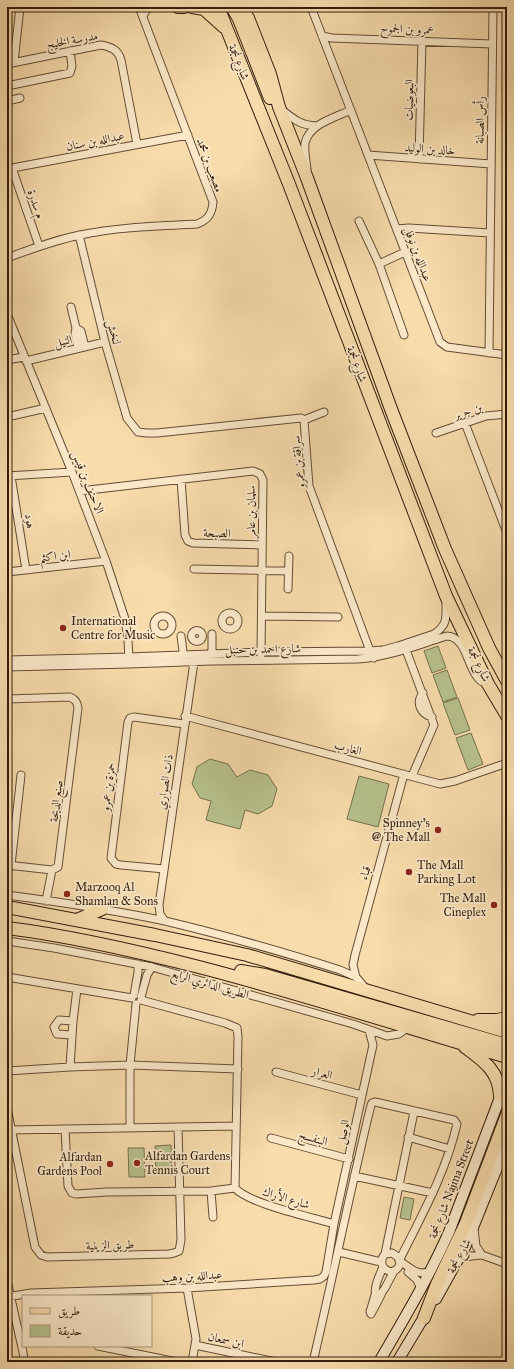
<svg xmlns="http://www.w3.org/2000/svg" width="514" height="1369" font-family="'IM FELL Great Primer',Amiri,serif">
<rect width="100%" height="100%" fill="#f8dcac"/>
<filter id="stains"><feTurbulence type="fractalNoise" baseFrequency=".005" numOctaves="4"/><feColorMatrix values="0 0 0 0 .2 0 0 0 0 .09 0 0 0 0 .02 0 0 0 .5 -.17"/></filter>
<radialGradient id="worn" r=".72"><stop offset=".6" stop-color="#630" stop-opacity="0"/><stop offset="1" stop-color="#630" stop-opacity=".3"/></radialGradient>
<!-- green -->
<path fill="#b7c28e" stroke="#75704e" d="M438,646L446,668L432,673L424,651Z
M447,670L457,697L443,702L433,675Z
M458,698L470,730L455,735L443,703Z
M471,733L483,764L468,770L456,738Z
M210,759L228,764L237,777L250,770L268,775L277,789L272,806L258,814L245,810L240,829L206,820L211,801L200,798L192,784L197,767Z
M359,776L389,784L378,827L347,819Z
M171,1145L172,1174H156L155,1146Z
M128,1148H144L145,1177H129Z
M404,1197L414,1199L410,1220L400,1218Z"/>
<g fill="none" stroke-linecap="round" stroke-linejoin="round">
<defs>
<path id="street" d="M311,7L440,342L447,347L507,355
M143,16L148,7
M322,36L332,38L492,44
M14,62L20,7
M7,64L101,45C112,47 118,50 121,60L137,144
M7,86L70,73L72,66L70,51
M7,101L20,98
M282,110C295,120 300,125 317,126
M368,155L491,164
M419,159L422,40
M12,168L39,246
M7,169L188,135
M307,169C306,160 304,151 305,143C309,124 336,117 351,110
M359,221L379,264L404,335
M397,229L409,228L490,233
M79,235L105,342L127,418L138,432L147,433H157L301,418L304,420L309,486L370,651L374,658
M7,258C31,249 55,240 80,235C118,227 158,226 197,224C208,220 212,214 213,202L139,7
M379,264L405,252
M71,307L76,328L75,333L78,348
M7,314L72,472L106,561L125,619L128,640L129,661
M76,328L81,331L85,347
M489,353L493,7
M7,360L24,357
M26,361L105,342
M7,417L46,408
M304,420L324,412
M465,423L507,533
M436,433L486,416L507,414
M7,476L72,472
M11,476L26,570
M181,479L185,535L188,541L193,543L262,545
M80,491L253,471L260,474L263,480L261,655
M194,569L288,571
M7,572L106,561
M288,589L289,556
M222 621a8 8 0 1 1 16 0a8 8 0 1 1-16 0Z
M262,616L338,617
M154 625a9 9 0 1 1 18 0a9 9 0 1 1-18 0Z
M191.5 636a5.5 5.5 0 1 1 11 0a5.5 5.5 0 1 1-11 0Z
M212,634V658
M181,636L184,659
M406,650L434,725L412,776
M7,660L129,657L261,652L370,651L383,650L398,646L434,634C448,625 446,617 446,602
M7,667L129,664L212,661L358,659C389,657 417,645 447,636C470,637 466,678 487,684
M423,693C415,703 421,714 432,717
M7,699L70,697C76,700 77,702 78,708L58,867L52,870L7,865
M185,716L440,784L455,781L507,763
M11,865L21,775
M164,869L121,865L116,864L111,858L128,722L130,718L134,717L184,724
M7,895C60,902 113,910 165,921C224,935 283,952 340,970L356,977L367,990
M46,901L52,870
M165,921L160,914L159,905L194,662
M7,941L54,948L152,967L353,1024L387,1036L399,1034L407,1028
M7,977L132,998
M356,977L353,965L355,955L404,774
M134,995L138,972V964
M141,997L147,975L152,967
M141,1000L225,1023L237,1028L238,1037L235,1188
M72,1035L57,1034L54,1027L59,1020L73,1021
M70,1067L73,1021L77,989
M7,1071L70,1067L130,1065L238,1069
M276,1072L362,1095
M7,1108L35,1247L41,1255L47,1257L169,1254L174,1253L179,1251L181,1240L178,1127
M130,1128V1065L136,1004
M65,1129L68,1186L72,1193L76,1194L107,1192L211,1191L235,1188
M11,1130L236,1126
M408,1137L450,1149
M271,1138L349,1159
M354,1176L433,1193
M235,1188C249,1204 312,1217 334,1224
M211,1191L213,1217
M474,1229L476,1246L482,1255
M339,1252L381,1262
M385,1254L392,1253L398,1257L400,1264C394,1280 374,1267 385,1254L414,1112
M458,1259L471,1256L482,1255L507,1264
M400,1261C410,1268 420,1278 431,1270
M383,1267C379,1277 373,1287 376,1298H378L385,1288L394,1271
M408,1272L417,1280L421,1289
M7,1281L23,1352L24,1362
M187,1288L196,1339L192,1362
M375,1295L370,1312L371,1314L381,1295
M7,1297L31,1293L187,1288L314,1280L320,1279L324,1276L326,1272L334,1224L373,1045L369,1030
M195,1345L276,1362
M98,1346L177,1362
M313,1362C333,1277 350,1191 371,1105L372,1103L375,1102L454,1120L457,1124C446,1172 422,1215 400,1259"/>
<path id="secondary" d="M436,1299L466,1245L507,1143
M379,1362C404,1319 429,1277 449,1232L507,1079
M397,1362L427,1312"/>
<path id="primary" d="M178,7H184
M192,7L204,9L224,27
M218,7L289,184L446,596L488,684L507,716
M232,7L239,19L270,98
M241,7L248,18L270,74L279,107L307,178L391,409L445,549L489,648L507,681
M7,907L155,935L247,955L507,1032
M77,920L102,909
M7,928C72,936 136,951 199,967C303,994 405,1027 507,1057
M241,971L265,975L507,1045
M478,1020H497L507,1018
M465,1047C484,1061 499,1071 500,1096
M424,1318L437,1284L466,1223L507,1115"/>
</defs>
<!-- street casing -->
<use href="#street" stroke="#644d35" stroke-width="9"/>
<!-- secondary casing -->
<use href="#secondary" stroke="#331d0d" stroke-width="12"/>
<!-- primary casing -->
<use href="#primary" stroke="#331d0d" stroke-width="14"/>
<!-- street -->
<use href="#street" stroke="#fae8c9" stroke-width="7"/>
<!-- secondary -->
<use href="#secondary" stroke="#fae8c9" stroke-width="10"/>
<!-- primary -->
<use href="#primary" stroke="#f8dcac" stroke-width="12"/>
</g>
<!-- markers -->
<g fill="#8f2418" stroke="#fae8c9" stroke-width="1.5">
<circle cx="63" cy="628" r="4"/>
<circle cx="438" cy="830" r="4"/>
<circle cx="409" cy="872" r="4"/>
<circle cx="67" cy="894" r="4"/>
<circle cx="494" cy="905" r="4"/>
<circle cx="137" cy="1163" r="4"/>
<circle cx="110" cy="1164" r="4"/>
</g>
<g text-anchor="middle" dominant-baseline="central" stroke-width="3.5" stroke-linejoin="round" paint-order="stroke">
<!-- street labels -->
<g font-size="12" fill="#331d0d" stroke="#fae8c9">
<text transform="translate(407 29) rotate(2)">عمرو بن الجموح</text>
<text transform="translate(72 40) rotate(-10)">مدرسة الخليج</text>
<text transform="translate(239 62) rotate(68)">شارع نجمة</text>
<text transform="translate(409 100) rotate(-89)">البعوضيات</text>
<text transform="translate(480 120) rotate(-89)">رأس الصبانة</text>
<text transform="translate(95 141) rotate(-11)">عبدالله بن سنان</text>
<text transform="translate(430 149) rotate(4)">خالد بن الوليد</text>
<text transform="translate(210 165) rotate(70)">مصعب بن محمد</text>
<text transform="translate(36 204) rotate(71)">م سدرة</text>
<text transform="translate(418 254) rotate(69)">عبدالله بن نوفل</text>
<text transform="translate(114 332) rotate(75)">لنخش</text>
<text transform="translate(63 341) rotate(-13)">النيل</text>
<text transform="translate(357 364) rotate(69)">شارع نجمة</text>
<text transform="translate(468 411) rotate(-18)">بن جرير</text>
<text transform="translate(298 462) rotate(-96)">سراقة بن عمرو</text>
<text transform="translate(88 482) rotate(68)">الاحنف بن قيس</text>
<text transform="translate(251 512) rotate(-90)">سلمان بن عامر</text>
<text transform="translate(30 521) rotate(81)">هود</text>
<text transform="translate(217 533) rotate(1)">الصبحة</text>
<text transform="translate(55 556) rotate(-7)">ابن اكثم</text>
<text transform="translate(263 649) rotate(-1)">شارع احمد بن حنبل</text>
<text transform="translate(479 664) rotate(64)">شارع نجمة</text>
<text transform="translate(348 748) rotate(15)">الغارب</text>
<text transform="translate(165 782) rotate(-82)">ذات الصواري</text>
<text transform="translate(108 787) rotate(-83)">حمزة بن عمرو</text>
<text transform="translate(56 801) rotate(-83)">صنع الديحة</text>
<text transform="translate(365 873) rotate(-75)">قباء</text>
<text transform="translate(210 984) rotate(16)">الطريق الدائري الرابع</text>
<text transform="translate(322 1073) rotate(15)">العرار</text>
<text transform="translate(343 1132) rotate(-78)">الوصل</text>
<text transform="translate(313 1138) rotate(15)">البنفسج</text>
<text transform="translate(451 1189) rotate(-69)">شارع نجمة Najma Street</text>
<text transform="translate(286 1198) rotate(17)">شارع الأراك</text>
<text transform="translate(110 1245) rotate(-2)">طريق الزينية</text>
<text transform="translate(459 1256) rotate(-62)">شارع نجمة</text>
<text transform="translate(192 1276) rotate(-3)">عبدالله بن وهب</text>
<text transform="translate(226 1340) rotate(12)">ابن سمعان</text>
</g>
<!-- poi labels -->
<g font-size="12" fill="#331d0d" stroke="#fae8c9" text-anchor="start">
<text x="71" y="621">International<tspan x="71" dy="14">Centre for Music</tspan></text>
<text x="430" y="823" text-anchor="end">Spinney's<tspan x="430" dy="14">@ The Mall</tspan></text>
<text x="417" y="865">The Mall<tspan x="417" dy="14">Parking Lot</tspan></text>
<text x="75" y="887">Marzooq Al<tspan x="75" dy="14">Shamlan &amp; Sons</tspan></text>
<text x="486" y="898" text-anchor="end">The Mall<tspan x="486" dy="14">Cineplex</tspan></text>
<text x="145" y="1156">Alfardan Gardens<tspan x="145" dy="14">Tennis Court</tspan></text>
<text x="102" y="1157" text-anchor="end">Alfardan<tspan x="102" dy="14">Gardens Pool</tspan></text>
</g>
</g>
<!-- margin -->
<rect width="514" height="1369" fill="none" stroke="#f8dcac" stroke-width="24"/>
<rect x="8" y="8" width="498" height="1353" fill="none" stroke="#331d0d" stroke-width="2"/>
<rect x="12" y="12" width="490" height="1345" fill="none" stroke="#331d0d"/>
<!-- legend -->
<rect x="22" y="1295" width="130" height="52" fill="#fae8c9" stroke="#aa977e"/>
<rect x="30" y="1308" width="20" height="6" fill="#f8dcac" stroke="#aa977e"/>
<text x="58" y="1315" font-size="12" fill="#331d0d">طريق</text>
<rect x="30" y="1325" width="20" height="12" fill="#b7c28e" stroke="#aa977e"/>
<text x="58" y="1335" font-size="12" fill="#331d0d">حديقة</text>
<rect width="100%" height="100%" filter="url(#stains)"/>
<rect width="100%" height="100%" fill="url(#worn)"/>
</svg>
